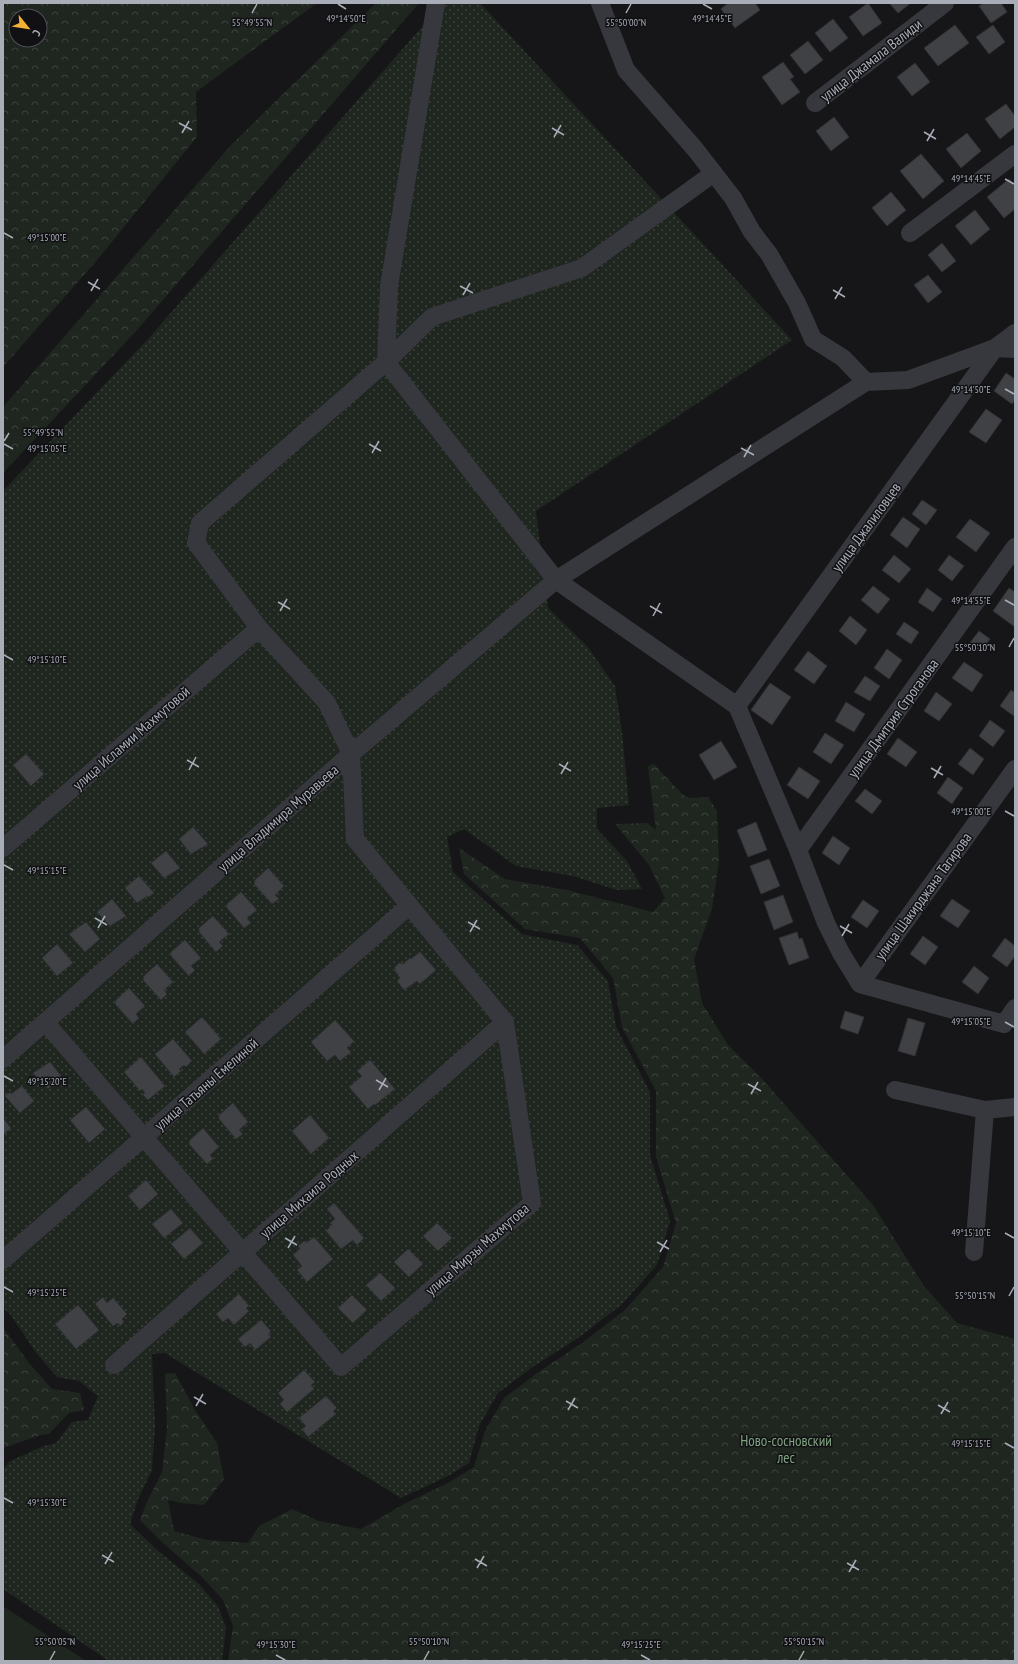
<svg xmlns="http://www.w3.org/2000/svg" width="1018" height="1664" font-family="'PT Sans Narrow',sans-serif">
<defs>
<pattern id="grass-dots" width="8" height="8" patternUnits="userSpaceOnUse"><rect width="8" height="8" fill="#1e261f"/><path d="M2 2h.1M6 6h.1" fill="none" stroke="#3c433d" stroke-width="1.8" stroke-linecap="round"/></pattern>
<pattern id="forest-crowns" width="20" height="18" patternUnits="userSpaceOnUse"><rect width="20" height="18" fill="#1e261f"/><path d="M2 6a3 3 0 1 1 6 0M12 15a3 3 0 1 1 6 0" fill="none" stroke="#3c433d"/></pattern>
</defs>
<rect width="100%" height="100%" fill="#161618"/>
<!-- grass -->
<path fill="url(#grass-dots)" d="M443,3H480L792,340L536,511L548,608L587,646L615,686L622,732L629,805L597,808V829L627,861L642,889L617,890L573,876L516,866L464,829L447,837L453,872L522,934L577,945L608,981L616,1027L650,1092V1155L670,1221L657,1265L621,1305L578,1338L534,1366L498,1393L479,1426L469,1463L448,1476L401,1498L165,1353L152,1354L155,1426L152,1470L138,1499L130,1524L157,1550L199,1584L218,1606L226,1628L222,1660L221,1661H109L3,1589V1470L8,1462L44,1446L56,1443L72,1422L88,1420L98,1396L79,1381L57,1377L37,1354L10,1314L3,1308V491L148,339Z"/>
<!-- forest -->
<path fill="url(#forest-crowns)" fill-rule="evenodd" d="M3,3H317L196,92L197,137L98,259L3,367ZM16,16H40V40H16Z
M376,3H419L137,330L3,473V407L231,145Z
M654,764L682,794L689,798L708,797L717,811L719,861L712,909L694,959L702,1003L728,1045L764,1081L873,1205L924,1286L957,1323L1015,1339V1661H228L233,1626L223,1600L202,1577L163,1543L140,1520L146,1504L162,1472L167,1428L165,1374L175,1373L195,1410L217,1443L224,1479L204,1505L181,1503L168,1500L174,1531L207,1540L248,1543L259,1526L292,1509L319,1521L361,1529L404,1504L448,1483L474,1467L485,1431L504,1398L537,1373L582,1343L625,1310L663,1267L676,1223L656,1157V1091L622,1027L613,978L580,938L525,929L464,874L459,848L505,879L567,890L653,912L665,898L649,865L615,824L647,823L656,830L648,766Z
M3,1327L29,1363L52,1389L80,1393L84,1410L69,1413L49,1434L41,1435L3,1448Z"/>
<!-- garden -->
<path fill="#1e261f" d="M3,1606L86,1661H3Z"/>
<!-- building -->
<path fill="#404145" stroke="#303034" d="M728,3H755L760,10L735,28L721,9Z
M868,3L882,23L863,36L849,17Z
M889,3H911L898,13Z
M984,3H1001L1007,12L991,23L979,6Z
M833,19L848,38L830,52L815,33Z
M955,25L969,43L938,66L924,48Z
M993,25L1005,42L989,54L976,37Z
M808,41L823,60L805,74L790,55Z
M783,62L794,77L790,79L800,92L782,105L762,77Z
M915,63L930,82L912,96L897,77Z
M1006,104L1015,116V127L1000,139L985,119Z
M834,117L849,137L831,151L816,131Z
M967,133L981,151L961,168L946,149Z
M921,154L944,181L923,199L900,171Z
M1009,179L1015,186V209L1004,218L987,197Z
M891,192L906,210L887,226L872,208Z
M975,210L990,229L971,245L955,226Z
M942,243L956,261L942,272L928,255Z
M928,275L942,292L928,303L914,285Z
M1006,373L1015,379V400L1012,404L994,391Z
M986,409L1002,420L986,443L969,432Z
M922,500L937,510L926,525L912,514Z
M903,517L920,529L907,548L890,535Z
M970,519L990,533L976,552L956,537Z
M894,555L911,569L899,583L882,570Z
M949,555L964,566L952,581L938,570Z
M873,586L890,599L878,614L861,600Z
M927,588L942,599L933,612L918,602Z
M1009,588L1015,592V627L993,611Z
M850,616L867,630L856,645L839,631Z
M904,622L919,632L911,644L896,634Z
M979,631L990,639L980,653L969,644Z
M887,649L902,660L889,679L874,668Z
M808,651L827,666L814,684L794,670Z
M964,662L983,675L972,692L952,678Z
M865,676L880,686L870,701L854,692Z
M770,683L791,697L772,725L751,710Z
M1011,690L1015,693L1014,716L1000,706Z
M936,692L952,704L939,721L924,711Z
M846,702L865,714L854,732L835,721Z
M990,720L1005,731L993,747L979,736Z
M825,733L844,745L831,764L813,752Z
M898,738L917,752L906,767L887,754Z
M721,741L737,767L714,780L699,755Z
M970,748L984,759L973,775L958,764Z
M26,754L44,774L31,786L13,765Z
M799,767L820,781L808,799L787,785Z
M948,777L963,788L952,804L937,793Z
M865,789L882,801L872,814L855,801Z
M756,822L767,850L748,857L737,830Z
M193,827L208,844L191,854L179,839Z
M833,836L850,848L839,865L822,853Z
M166,851L180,868L164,878L151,863Z
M769,859L780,886L761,894L750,866Z
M268,868L284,886L275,895L279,899L272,904L254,884L255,880Z
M139,876L154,893L149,897L147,896L137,903L125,888Z
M241,892L257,910L247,918L251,923L244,928L227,908V904Z
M783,895L793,922L774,930L764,902Z
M112,899L126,916L110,926L97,912Z
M952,899L970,911L958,928L940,916Z
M863,900L879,911L867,928L851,917Z
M213,916L229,934L219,942L223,946L216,952L199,932V928Z
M86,922L100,939L85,952L69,934Z
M797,932L799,939L802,938L809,958L789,965L779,938Z
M923,936L938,947L925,965L910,954Z
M1005,938L1015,946V956L1007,967L992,956Z
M185,940L201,958L191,966L195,970L189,976L171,956V952Z
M57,944L73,963L57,976L42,958Z
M420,952L436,970L420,984L417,981L404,990L397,981L400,978L395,971V967L399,963L403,964L410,958L411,959Z
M157,964L173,982L164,990L167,994L161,1000L143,980L144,976Z
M974,966L989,978L978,994L962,982Z
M129,988L145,1006L136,1014L139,1018L133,1024L115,1004L116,1000Z
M845,1011L864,1017L858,1034L840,1028Z
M202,1017L221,1039L204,1054L185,1032Z
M908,1018L925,1023L915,1056L898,1051Z
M335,1020L354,1041L347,1048L351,1052L340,1061L335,1055L327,1061L311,1042Z
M173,1039L192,1061L186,1067L184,1065L179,1069L181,1071L174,1077L155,1054Z
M141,1057L165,1086L148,1100L143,1095L145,1093L142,1089L140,1091L124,1072Z
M370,1060L395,1089L375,1105L374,1104L368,1109L349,1087L362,1076L357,1071Z
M50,1062L62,1077L48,1089L33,1073Z
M22,1086L34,1101L20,1113L5,1096L10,1092L11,1094Z
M233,1103L248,1122L239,1130L243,1134L236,1139L219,1119V1115Z
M86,1107L105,1129L89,1143L70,1120Z
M310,1115L329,1138L311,1154L292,1131Z
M3,1118L11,1128L3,1135Z
M203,1128L219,1147L210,1155L213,1159L207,1164L189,1144L190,1140Z
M146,1180L158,1194L140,1210L128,1196Z
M334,1203L364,1238L357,1245L353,1240L341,1249L326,1231L332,1225L330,1223L335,1219L327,1209Z
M171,1209L183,1223L164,1238L152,1224Z
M437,1223L452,1238L438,1251L423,1236Z
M190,1228L203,1243L184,1259L171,1244Z
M314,1237L333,1259L307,1282L297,1270L302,1266L293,1255L300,1249L298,1246L304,1241L306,1243Z
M408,1249L423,1264L409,1277L394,1262Z
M380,1273L395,1288L381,1301L366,1285Z
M239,1294L249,1306L246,1308L249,1311L234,1325L228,1318L223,1322L216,1314Z
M352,1295L367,1310L353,1323L338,1308Z
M103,1297L107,1303L113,1298L127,1314L122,1319L124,1322L120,1326L118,1323L113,1326L95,1304Z
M78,1305L99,1330L76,1349L55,1324Z
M261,1320L271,1331L268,1334L271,1337L255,1350L250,1343L245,1347L238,1339Z
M304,1370L315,1382L311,1385L314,1389L287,1412L280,1404L284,1400L278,1393Z
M326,1396L337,1408L333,1411L336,1414L308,1437L302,1429L306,1426L299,1418Z"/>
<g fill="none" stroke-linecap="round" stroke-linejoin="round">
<!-- minor -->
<path stroke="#37383d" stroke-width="18" d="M436,3L389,286L386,362L556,580L737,706L798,850L826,923L841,953L860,984L1004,1024L1015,1008
M600,3L626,70L695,149L733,198L752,232L769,254L797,303L813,339L843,358L866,382
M815,103L945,3
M910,233L1015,154
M1015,333L995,348L1015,349
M737,706L995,348
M3,848L259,628
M798,850L1015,547
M860,984L1015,769
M505,1022L355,839L351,754L327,703L259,628L196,543L200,523L386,362L432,317L582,268L714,173
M46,1023L341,1367L532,1203L505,1022
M3,1059L351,754L556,580L866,382L908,380L995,348
M895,1090L985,1110L1015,1107
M974,1252L985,1110
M3,1260L409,906
M114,1365L505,1022"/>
</g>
<!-- ticks -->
<path fill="none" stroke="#a8adb8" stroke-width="1.5" d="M338,4L346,9M703,4L712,9M252,13L257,4M626,13L631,4M179,123L192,130M552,128L564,135M924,132L936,139M182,133L189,121M554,137L561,125M927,141L934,129M1005,179L1014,184M4,233L13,238M88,282L100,289M460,286L473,293M833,290L845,297M91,291L98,279M463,295L470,283M835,299L842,287M1005,389L1014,394M4,441L9,433M4,444L13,449M369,444L381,451M741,448L754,455M372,453L379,441M744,457L751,445M1005,600L1014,605M278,602L290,609M650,606L662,613M280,611L287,599M653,616L660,603M1009,647L1014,638M4,655L13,660M187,760L199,767M559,764L571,771M931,768L943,775M189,770L196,757M561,774L568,762M934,778L941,766M1005,811L1014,816M4,865L13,870M95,918L107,925M468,922L480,929M840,926L852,933M98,928L105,916M470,932L477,920M842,936L849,924M1005,1022L1014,1027M4,1076L13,1081M376,1080L388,1087M748,1084L761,1091M379,1090L386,1078M751,1094L758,1082M1005,1233L1014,1238M285,1238L297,1245M657,1242L669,1249M288,1248L295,1236M660,1252L667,1240M4,1287L13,1292M1009,1296L1014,1287M194,1397L206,1404M566,1401L578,1408M938,1405L950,1412M196,1406L203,1394M568,1410L575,1398M941,1414L948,1402M1005,1443L1014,1448M4,1498L13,1503M102,1555L114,1562M475,1559L487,1566M847,1563L859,1570M105,1564L112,1552M477,1568L484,1556M849,1572L856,1560M276,1655L285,1660M641,1655L650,1660M50,1660L55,1651M424,1660L429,1651M799,1660L804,1651"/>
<g text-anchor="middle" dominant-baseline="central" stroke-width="3" stroke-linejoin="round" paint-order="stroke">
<!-- street labels -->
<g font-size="15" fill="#a8adb8" stroke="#111113">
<text transform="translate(871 60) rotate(-38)">улица Джамала Валиди</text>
<text transform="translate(866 527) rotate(-54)">улица Джалиловцев</text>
<text transform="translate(893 718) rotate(-54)">улица Дмитрия Строганова</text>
<text transform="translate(131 738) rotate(-41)">улица Исламии Махмутовой</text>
<text transform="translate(278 818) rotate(-41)">улица Владимира Муравьева</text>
<text transform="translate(923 896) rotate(-54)">улица Шакирджана Тагирова</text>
<text transform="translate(206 1084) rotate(-41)">улица Татьяны Емелиной</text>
<text transform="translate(309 1194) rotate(-41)">улица Михаила Родных</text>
<text transform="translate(477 1249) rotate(-41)">улица Мирзы Махмутова</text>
</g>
<!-- park labels -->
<g font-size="15" fill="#7fa381" stroke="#111113">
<text x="786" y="1440">Ново-сосновский<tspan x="786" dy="17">лес</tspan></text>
</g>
</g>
<g font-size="10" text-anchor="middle" fill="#a8adb8" stroke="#111113" stroke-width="3" stroke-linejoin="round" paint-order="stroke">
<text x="346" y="22">49°14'50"E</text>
<text x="712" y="22">49°14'45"E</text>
<text x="252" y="26">55°49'55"N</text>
<text x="626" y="26">55°50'00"N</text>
<text x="971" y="182">49°14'45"E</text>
<text x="47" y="241">49°15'00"E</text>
<text x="971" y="393">49°14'50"E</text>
<text x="43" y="436">55°49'55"N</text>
<text x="47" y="452">49°15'05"E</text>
<text x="971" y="604">49°14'55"E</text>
<text x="975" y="651">55°50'10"N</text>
<text x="47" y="663">49°15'10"E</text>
<text x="971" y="815">49°15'00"E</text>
<text x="47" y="874">49°15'15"E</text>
<text x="971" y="1025">49°15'05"E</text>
<text x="47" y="1085">49°15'20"E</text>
<text x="971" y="1236">49°15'10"E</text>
<text x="47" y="1296">49°15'25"E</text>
<text x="975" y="1299">55°50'15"N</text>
<text x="971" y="1447">49°15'15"E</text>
<text x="47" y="1506">49°15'30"E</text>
<text x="55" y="1645">55°50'05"N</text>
<text x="429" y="1645">55°50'10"N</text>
<text x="804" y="1645">55°50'15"N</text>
<text x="276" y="1648">49°15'30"E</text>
<text x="641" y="1648">49°15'25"E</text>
</g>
<!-- border -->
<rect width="1018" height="1664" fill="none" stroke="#a8adb8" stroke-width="8"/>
<!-- north arrow -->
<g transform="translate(28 28) rotate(120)"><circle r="19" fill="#111113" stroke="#4d4f55"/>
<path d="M0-3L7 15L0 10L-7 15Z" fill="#f2b134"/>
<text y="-6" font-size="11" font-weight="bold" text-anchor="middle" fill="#a8adb8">С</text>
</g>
</svg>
